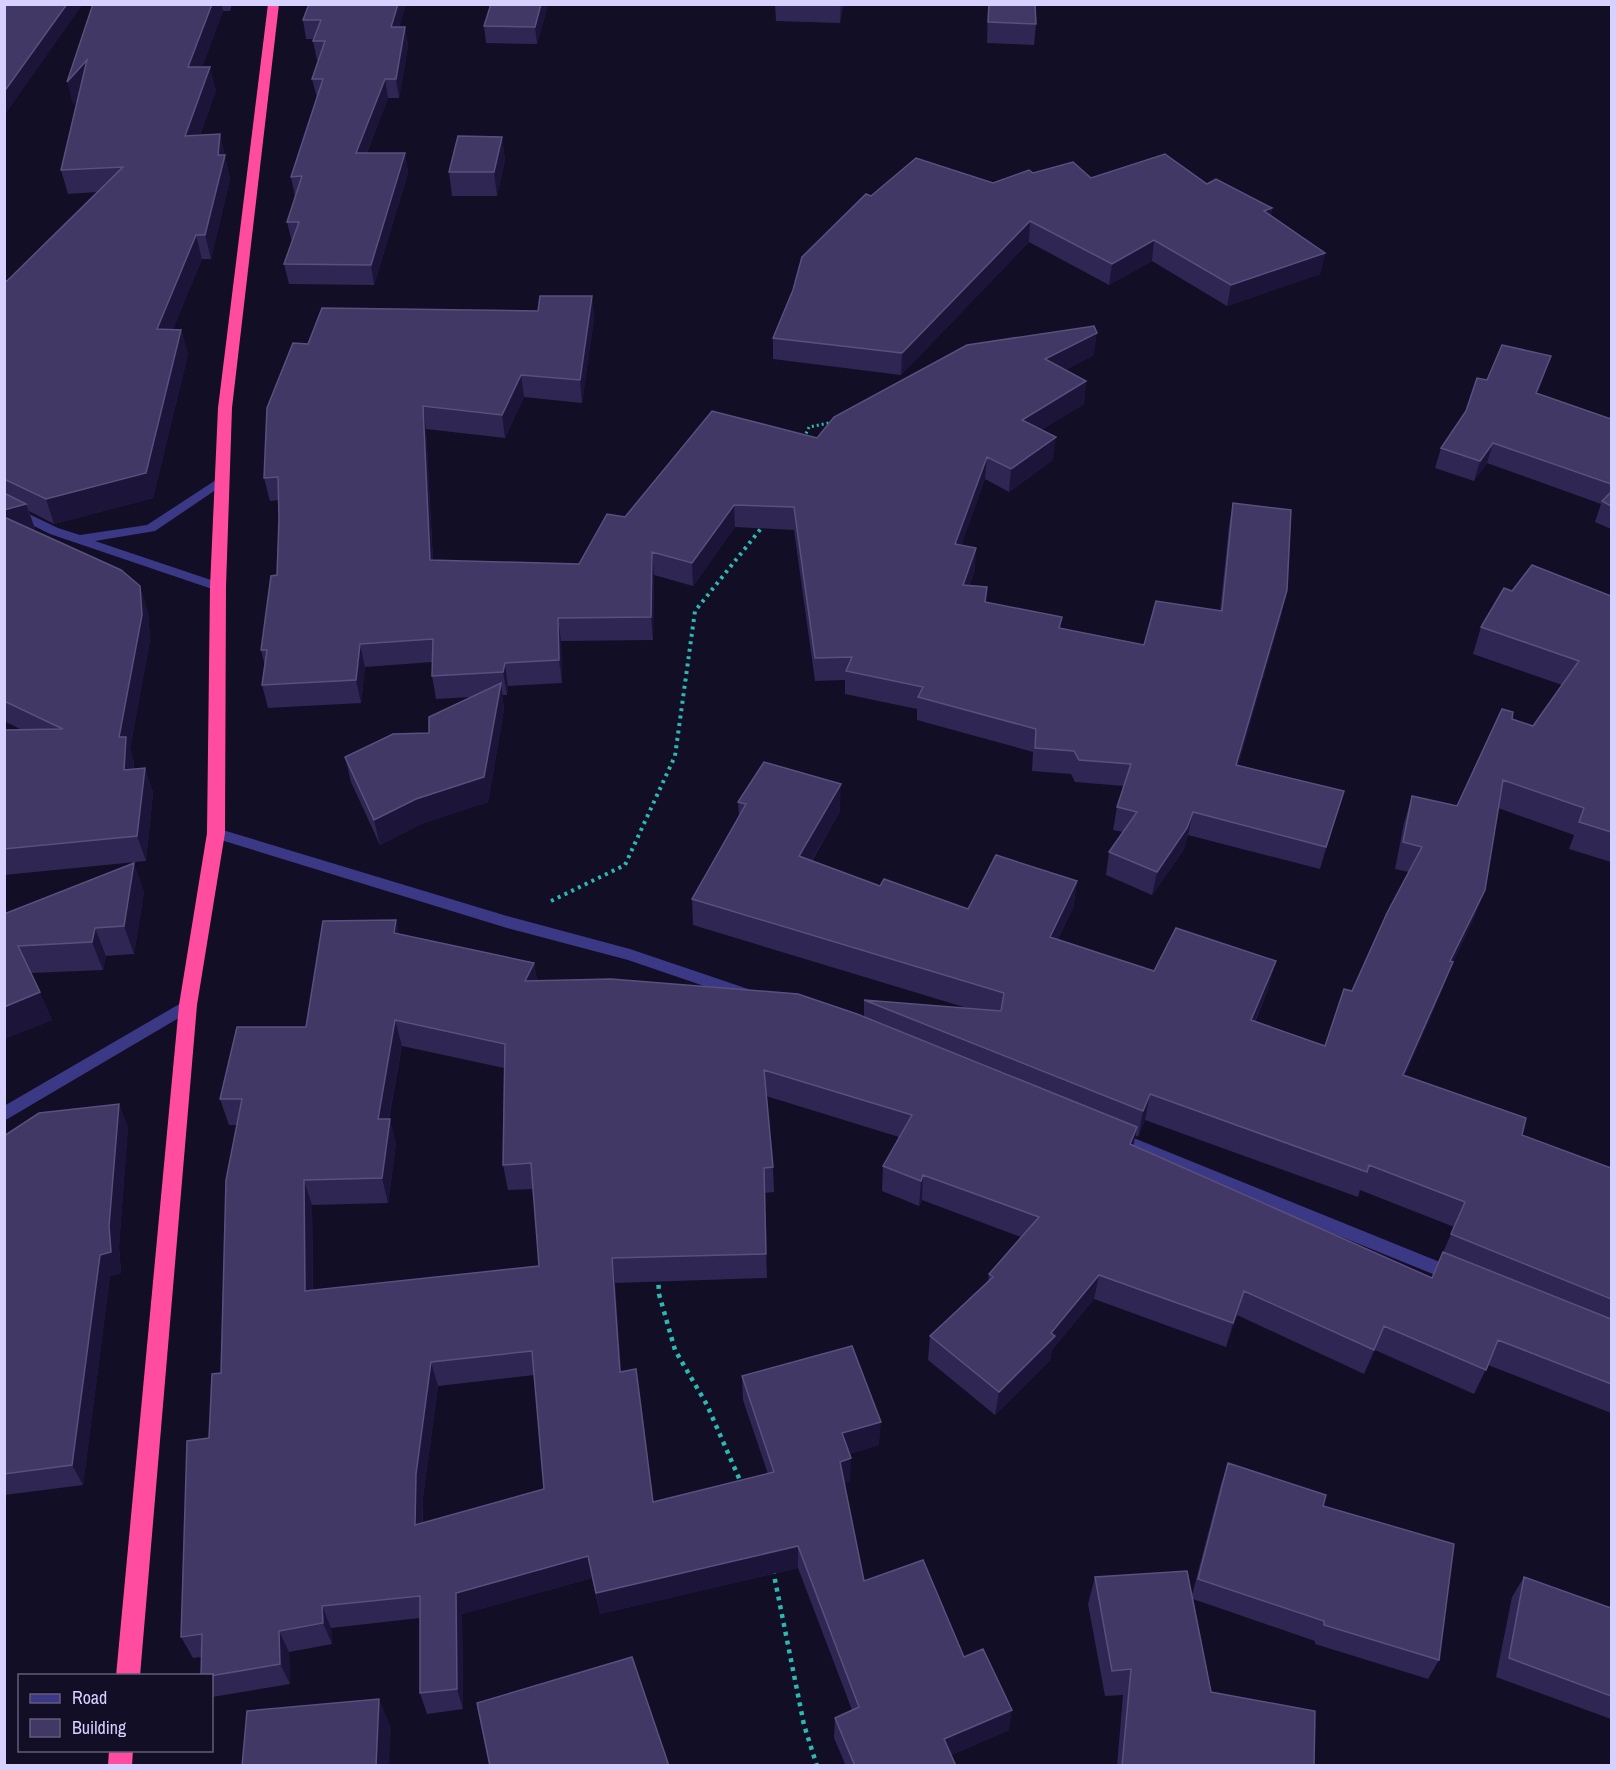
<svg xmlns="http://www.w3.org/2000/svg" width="1616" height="1770" font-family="'Archivo Narrow',sans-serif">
<rect width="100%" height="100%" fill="#120e25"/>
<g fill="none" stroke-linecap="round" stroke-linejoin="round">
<!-- path-far2 -->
<path stroke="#2cb9b1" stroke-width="3" stroke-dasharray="2 3" stroke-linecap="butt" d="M804,438L809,427L834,422"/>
<!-- path-far1 -->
<path stroke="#2cb9b1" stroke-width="4" stroke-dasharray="3 4.5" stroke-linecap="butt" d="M551,901L625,865L675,756L695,611L763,526"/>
<!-- path -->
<path stroke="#2cb9b1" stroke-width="4.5" stroke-dasharray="4 5" stroke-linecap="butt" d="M658,1276L659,1294L675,1350L707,1405L742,1485
M773,1570L804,1725L817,1766"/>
<!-- minor -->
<path fill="#3b3885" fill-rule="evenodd" d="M222,476L226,477V483L155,531L95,541L223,584L225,587L223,590L218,591L50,534L4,511V502L58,528L80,535L147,525Z
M216,828L507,916L630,949L754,991L756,995L754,999L748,1001L628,960L507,928L211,837L209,833Z
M188,999L194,1001L196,1005L194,1009L4,1121V1106Z
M1114,1130L1462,1271L1465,1276L1462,1281L1456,1284L1450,1281L1108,1142L1106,1137L1108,1132Z"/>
<!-- highway -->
<path fill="#ff4ca1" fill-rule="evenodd" d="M268,4H279L232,408L226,587L225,833L197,1005L140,1676H116L179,1005L207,833L210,587L218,408Z
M109,1750H133L132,1766H108Z"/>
</g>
<!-- wall -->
<path fill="#302653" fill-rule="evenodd" d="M93,4H232L230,11H223L202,67L216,90L200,135L220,134L230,179L211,259H202L173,329L181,330L188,354L153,498L54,524L29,511L35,529L33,530L148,611L150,640L130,749L134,762V769L145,768L153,793L146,861L4,875V730H22L4,721V280L7,281L97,192L68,194L61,170L77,100L73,105Z
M309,4H406L399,27H405L408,46L399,98H388L367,153H405L408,173L374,285L289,284L284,264L292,242L287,222L295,197L291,177L317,98L312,79L319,60H317L313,41L314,39H306L303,20Z
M491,4H548L537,44L486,43L484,26Z
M775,4H844L840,23L776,21Z
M893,4H933V6Z
M988,4H1035L1036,24L1034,45L987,43Z
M502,137L505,160L497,196H452L449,172Z
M1033,173L1091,178L1207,184L1272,208L1271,215L1325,253L1320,274L1227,306L1152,261L1109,285L1029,242L901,375L773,359V338L871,196L993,183Z
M592,296L594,318L582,403L524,397L505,438L426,429L433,560L579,564L625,517L817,438L1094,355L1065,370L1086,381L1084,404L1041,430L1053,460L1009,492L985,479L961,545L975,571L969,585L986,602L1061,629L1144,645L1220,611L1229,526L1233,503L1282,613L1238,765L1344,791L1320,869L1188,835L1183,851L1152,895L1106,875L1109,852L1123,832L1113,830L1117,807L1124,786L1075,782L1071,774L1032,771L1033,752L917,720V709L845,694V680L815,681L794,530L735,527L693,586L654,575L653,640L561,641L562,683L508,686L507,695H502L504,709L488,802L421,824L380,845L351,782L345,757L429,733L472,697L436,699L432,676V662L365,667L361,703L268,708L262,685L265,666L261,650L277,575L279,519V500L270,501L264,478L308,344L538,311Z
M1544,376L1537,394L1611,419V529L1595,522L1601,504L1487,463L1474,481L1435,468L1441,448L1487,380Z
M1512,591L1611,596V862L1569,849L1574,835L1498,808L1475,916L1452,964L1443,988L1405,1075L1522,1135L1611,1168V1413L1488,1365L1474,1394L1375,1350L1364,1374L1237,1315L1226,1347L1094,1299L1052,1350L1050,1360L995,1415L928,1360L930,1336L988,1281L989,1274L1021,1237L922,1200L919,1206L882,1191L883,1166L899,1137L766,1096L773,1167L774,1192L764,1193L767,1278L615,1283L621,1372L653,1502L768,1474L743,1400L742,1376L879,1445L849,1454L850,1481L844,1483L864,1581L964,1657L1009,1730L951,1755L956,1766H846L834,1738L835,1718L852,1710L798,1568L600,1614L592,1578L462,1614L463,1709L427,1714L420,1693V1618L331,1628L332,1644L289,1652L290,1684L212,1697V1676L201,1657L193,1658L181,1637L209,1438L221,1373L237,1125H229L220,1099L306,1027L396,920L399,934L534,963L537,981L864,1017V1000L967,1008L693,925L692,899L739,816L738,802L840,811L812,861L880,886L968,909L1077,881L1073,908L1058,939L1154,971L1269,987L1255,1022L1325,1046L1409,872L1395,869L1404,823L1412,796L1457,806L1512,719L1533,726L1562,685L1473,654L1481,627ZM402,1046L504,1068L503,1165L508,1190L533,1189L539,1266L313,1290L312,1205L388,1203L396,1144L389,1119ZM1145,1120L1358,1197L1360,1190L1454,1227L1432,1278L1133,1145L1135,1135L1138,1137ZM534,1375L544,1489L423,1523V1497L438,1386Z
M144,891L134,954L106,956L103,970L31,973L52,1020L4,1039V914Z
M128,1126L119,1247L121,1273L110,1276L83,1485L4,1495V1136Z
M1228,1463L1323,1506L1439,1660L1428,1679L1315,1644V1641L1193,1599L1211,1692L1314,1766H1117L1123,1695L1105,1696L1088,1604L1095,1577L1192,1595L1221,1484Z
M1524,1577L1611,1608V1719L1496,1677L1512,1597Z"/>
<!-- shaded-wall -->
<path fill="#1c1539" d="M67,4H83L4,116V92Z
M212,4H222L223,11L194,90L188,67Z
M398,4H406L394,46L391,27Z
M541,4H548L537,44L535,27Z
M841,4H844L840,23Z
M405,27L408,46L399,98L396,79Z
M87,60L93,83L73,105L67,82Z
M210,67L216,90L191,160L185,136Z
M385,79L388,98L359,173L356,153Z
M220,134L230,179L211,259L205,235L218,155Z
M502,137L505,160L497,196L494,172Z
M405,153L408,173L374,285L371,265Z
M1272,208L1268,228L1264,211Z
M1030,221L1029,242L901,375L902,353Z
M196,235L202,259L163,354L157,329Z
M1154,240L1152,261L1109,285L1112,264Z
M1325,253L1320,274L1227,306L1231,285Z
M592,296L594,318L582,403L580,380Z
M181,330L188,354L153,498L54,524L46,499Z
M1097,333L1094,355L1043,381L1045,359Z
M1551,356L1544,376L1530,414L1536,393Z
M521,375L524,397L505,438L502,415Z
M1086,381L1084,404L1020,443L1022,420Z
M423,406L426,429L434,583L430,560Z
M1056,437L1053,460L1009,492L1011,469Z
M1493,443L1487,463L1474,481L1480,461Z
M987,457L985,479L954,567L955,544Z
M26,504L35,529L4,537V510Z
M734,505L735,527L693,586L692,563Z
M976,548L975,571L961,608L963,585Z
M652,552L654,575L653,640L651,617Z
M140,586L148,611L150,640L130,749L134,762L132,795L124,770L119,737Z
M1287,590L1282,613L1232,788L1236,765Z
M558,618L561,641L562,683L559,660Z
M360,644L365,667L361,703L356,680Z
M505,663L508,686L507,695L503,672Z
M501,683L504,709L488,802L421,824L380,845L374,820Z
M145,768L153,793L146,861L137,836Z
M841,784L840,811L799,882V856Z
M1344,791L1337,814L1320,869L1326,847Z
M1193,812L1188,835L1183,851L1152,895L1157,872Z
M134,863L144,891L134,954L124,926Z
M1077,881L1073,908L1046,963L1050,937Z
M1485,890L1475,916L1452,964L1443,988L1394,1101L1403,1075L1450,961Z
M396,920L402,946L394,933Z
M95,928L106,956L103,970L92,942Z
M1276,961L1269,987L1244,1046L1251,1020Z
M534,963L538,989L525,981Z
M40,992L52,1020L4,1039V1007Z
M395,1020L402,1046L384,1144L378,1119Z
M1150,1094L1145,1120L1138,1137L1143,1111Z
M119,1104L128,1126L119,1247L121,1273L110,1276L83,1485L72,1465L100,1255L109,1226Z
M390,1119L396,1144L388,1203L382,1178Z
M1137,1127L1132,1153L1130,1144Z
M923,1175L922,1200L919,1206L921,1181Z
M304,1180L312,1205L313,1315L305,1291Z
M612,1258L615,1283L623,1395L620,1372Z
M1099,1275L1094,1299L1052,1350L1050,1360L995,1415L999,1392L1051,1333Z
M1244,1291L1237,1315L1226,1347L1233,1323Z
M1384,1326L1375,1350L1364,1374Z
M431,1362L438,1386L423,1497L422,1547L415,1525L416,1474Z
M881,1422L879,1445L842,1456V1433Z
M851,1458L850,1481L839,1484L840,1462Z
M798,1546V1568L600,1614L596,1593Z
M588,1556L592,1578L462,1614L463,1709L457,1689L456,1593Z
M322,1606L331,1628L332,1644L323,1623Z
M279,1631L289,1652L290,1684L280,1664Z
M379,1699L391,1727L389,1766H376Z
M1012,1710L1009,1730L941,1759L944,1739Z"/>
<!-- building -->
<path fill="#423865" stroke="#59507e" stroke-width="1.5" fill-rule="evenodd" d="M4,4H67L4,92Z
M93,4H212L188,67H210L185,136L220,134L218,155H225L205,235H196L157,329L181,330L146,473L46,499L4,479V280L7,281L123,167L61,170L87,60L67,82Z
M309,4H398L391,27H405L396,79H385L356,153H405L371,265L284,264L299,222H287L302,176L291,177L323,79H312L325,41H313L321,20H303Z
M491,4H541L535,27L484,26Z
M989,4H1035L1036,24L988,22Z
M458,136L502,137L494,172H449Z
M1165,154L1207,184L1216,179L1272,208L1264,211L1325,253L1231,285L1154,240L1112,264L1030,221L902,353L773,338L793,290L802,257L866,194L871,196L916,158L993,183L1029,170L1033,173L1073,162L1091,178Z
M540,296H592L580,380L521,375L502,415L423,406L430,560L579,564L607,514L625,517L712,411L817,438L834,417L967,345L1094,326L1097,333L1045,359L1086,381L1022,420L1056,437L1011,469L987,457L955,544L976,548L963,585L987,587L985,602L1062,617L1059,628L1144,645L1156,601L1222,611L1233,503L1291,510L1287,590L1236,765L1344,791L1326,847L1193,812L1187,828L1157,872L1109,852L1137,812L1117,807L1131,764L1079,760L1074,751L1035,748L1036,729L918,697L923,687L846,671L852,657L815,658L794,507L734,505L692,563L652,552L651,617L558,618L559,660L505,663L503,672L432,676L433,639L360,644L356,680L262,685L267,650H261L271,576L277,575L279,519L278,477L264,478L267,408L293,343L308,344L322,308L538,311Z
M1502,345L1551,356L1536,393L1611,419V484L1493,443L1480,461L1441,448L1466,411L1477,378L1487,380Z
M1611,492V506L1602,501Z
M4,493L26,504L4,510Z
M4,517L121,570L140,586L142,615L119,737H126L124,770L145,768L137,836L4,849V730L63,729L4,701Z
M1532,565L1611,596V832L1579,822L1584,808L1503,780L1485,890L1450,961L1453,962L1403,1075L1526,1118L1522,1135L1611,1168V1299L1451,1234L1465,1202L1369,1165L1367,1172L1150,1094L1143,1111L864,1000L1001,1011L1004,993L692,899L746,804L738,802L764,762L841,784L799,856L880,886L884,879L968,909L996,855L1077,881L1050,937L1154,971L1176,928L1276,961L1251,1020L1325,1046L1344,989L1352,991L1387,913L1422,847L1403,842L1412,796L1457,806L1502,709L1513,712L1512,719L1533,726L1579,661L1481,627L1504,588L1512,591Z
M501,683L484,777L416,799L374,820L345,757L393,734L429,733V717Z
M134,863L124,926L95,928L92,942L18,946L40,992L4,1007V914Z
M396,920L394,933L534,963L525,981L611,979L798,994L857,1014L1137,1127L1130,1144L1432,1278L1443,1252L1611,1319V1384L1498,1340L1486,1370L1384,1326L1374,1350L1244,1291L1233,1323L1099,1275L1051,1333L1055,1336L999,1392L930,1336L993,1277L989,1274L1039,1217L923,1175L921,1181L883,1166L912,1115L764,1070L773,1167L764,1168L766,1254L612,1258L620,1372L636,1369L653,1502L774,1472L742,1376L852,1346L881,1422L842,1433L851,1458L840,1462L864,1581L923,1560L964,1657L983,1649L1012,1710L944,1739L956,1766H855L835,1718L859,1707L798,1546L596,1593L588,1556L456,1593L457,1689L420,1693V1596L322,1606L323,1623L279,1631L280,1664L210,1676H201L202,1634L181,1637L187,1441L209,1438L212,1374L221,1373L226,1180L242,1099H220L237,1027H306L323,921ZM395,1020L505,1044L503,1165L531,1163L539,1266L305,1291L304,1180L382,1178L390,1119H378ZM532,1351L544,1489L415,1525L416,1474L431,1362Z
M119,1104L109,1226L111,1252L100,1255L72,1465L4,1474V1136L39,1113Z
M1228,1463L1326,1495L1323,1506L1454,1544L1439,1660L1324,1625V1621L1198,1579Z
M1187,1571L1211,1692L1315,1711L1314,1766H1122L1131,1669L1112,1671L1095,1577Z
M1524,1577L1611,1608V1696L1509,1658Z
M632,1657L669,1766H490L477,1703Z
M379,1699L376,1766H242L247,1711Z"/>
<!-- border -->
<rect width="1616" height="1770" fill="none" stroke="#d7d1ff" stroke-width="12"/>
<!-- legend -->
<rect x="18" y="1674" width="195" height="78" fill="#120e25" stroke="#615c7c" stroke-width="1.5"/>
<rect x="30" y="1694" width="30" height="9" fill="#3b3885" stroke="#615c7c" stroke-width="1.5"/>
<text x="72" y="1704" font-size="18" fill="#d7d1ff">Road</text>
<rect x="30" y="1719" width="30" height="18" fill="#423865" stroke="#615c7c" stroke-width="1.5"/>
<text x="72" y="1734" font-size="18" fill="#d7d1ff">Building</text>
</svg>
